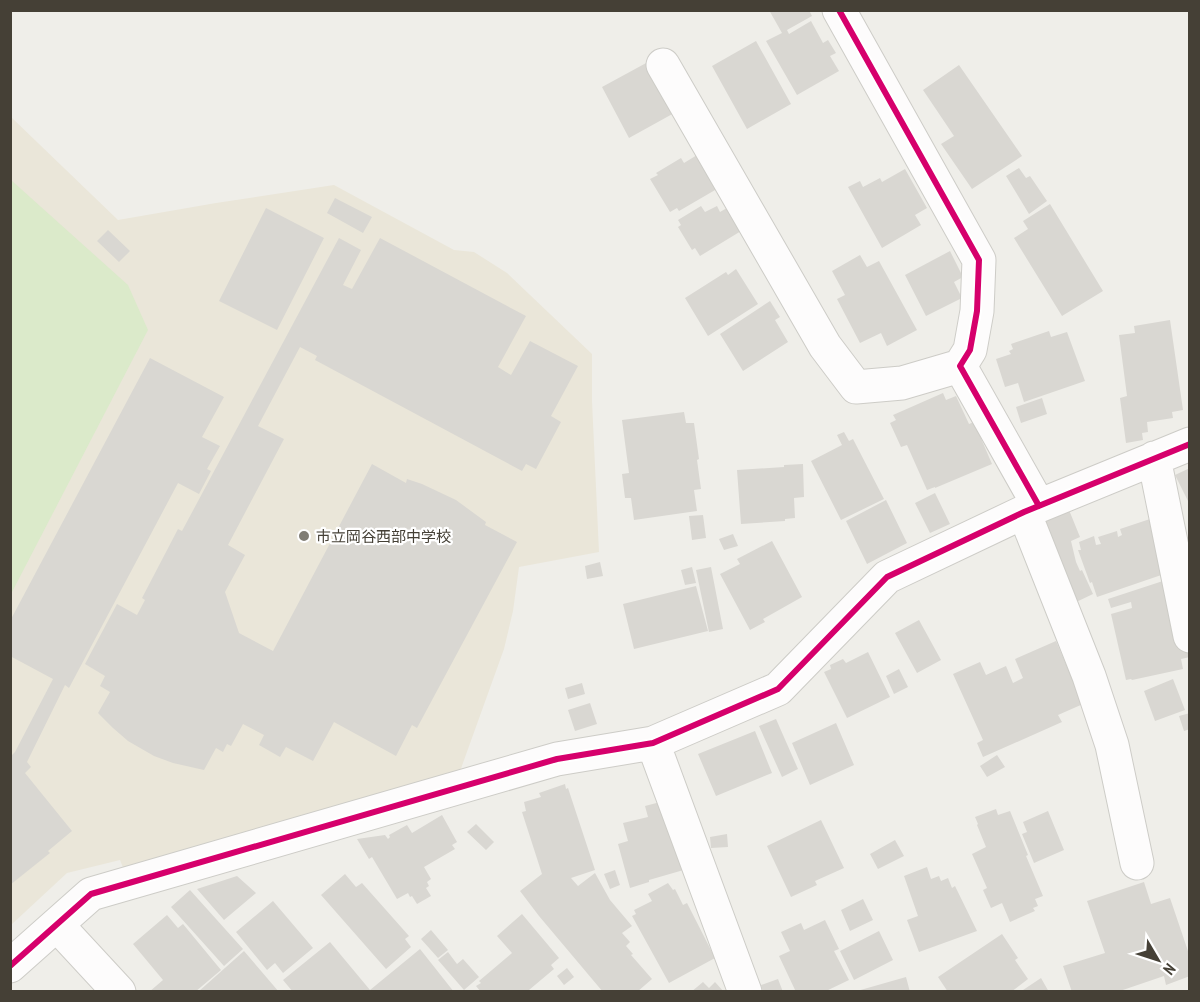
<svg xmlns="http://www.w3.org/2000/svg" width="1200" height="1002" font-family="'PT Sans Narrow','Noto Sans JP',sans-serif">
<rect width="100%" height="100%" fill="#efeee9"/>
<!-- education -->
<path fill="#eae6d9" d="M11,117L118,220L216,203L334,185L454,250L474,252L507,273L592,354V401L599,552L519,567L513,611L504,649L459,774L124,870L120,860L67,873L11,925Z"/>
<!-- green -->
<path fill="#dbeaca" d="M11,180L128,285L148,330L11,594Z"/>
<!-- building -->
<path fill="#d9d7d2" d="M769,10H809L812,16L787,30L789,34L811,21L823,43L828,40L836,53L830,56L839,71L797,95L766,41L782,33Z
M756,41L791,104L747,129L712,66Z
M648,62L676,112L629,138L602,87Z
M959,65L1022,156L972,189L941,144L954,136L923,90Z
M702,152L722,186L679,211L677,208L670,212L650,179L658,175L656,173L681,158L684,163Z
M1019,168L1026,178L1030,176L1047,201L1029,214L1006,176Z
M905,169L927,208L915,215L921,225L882,248L848,187L860,181L863,187L880,178L882,182Z
M335,198L372,217L363,233L327,213Z
M1050,204L1103,291L1062,316L1014,238L1028,229L1023,221Z
M732,205L746,228L700,256L695,248L692,250L678,227L681,225L678,220L701,206L705,212L717,206L720,212Z
M266,208L324,238L277,330L219,301Z
M108,230L130,251L119,262L97,241Z
M339,238L361,250L343,285L352,289L380,238L526,316L498,367L511,375L530,341L578,366L551,416L561,422L536,469L526,464L522,471L315,360L317,356L300,347L258,426L284,439L228,545L245,555L225,592L239,633L273,651L372,464L406,483L407,479L422,484L456,500L486,522L485,525L517,542L417,728L412,725L396,756L334,722L313,761L286,747L280,757L259,745L264,735L243,724L231,746L227,744L223,752L216,748L204,770L173,763L154,756L128,741L113,728L98,713L110,692L100,686L105,676L85,664L117,604L137,615L145,600L142,598L178,529L182,531Z
M950,251L963,277L954,282L962,298L926,316L905,275Z
M860,255L867,267L879,261L917,330L887,346L881,333L860,343L837,299L845,295L832,271Z
M736,269L758,304L708,336L685,298L726,272L728,275Z
M770,301L780,317L775,320L788,342L743,371L720,334Z
M1170,320L1183,410L1172,412L1173,418L1147,422L1148,432L1142,433L1143,440L1126,443L1120,398L1127,396L1119,335L1135,333L1134,326Z
M1049,331L1051,337L1067,332L1085,381L1024,402L1018,383L1005,387L996,359L1011,354L1009,351L1013,349L1011,344Z
M150,358L224,397L202,437L220,446L207,469L211,471L199,494L178,483L69,688L65,685L27,762L31,767L25,773L72,831L48,851L50,853L10,885V757L15,752L53,679L10,656V621Z
M943,393L946,400L956,396L969,424L974,422L992,464L935,488V487L927,490L907,445L901,447L890,423L896,420L893,415Z
M1042,398L1047,414L1021,423L1016,407Z
M684,412L686,423H694L699,459L697,460L701,489L694,490L697,511L634,520L631,498H625L622,474L629,473L622,420Z
M844,432L849,441L853,439L884,499L841,520L811,461L842,445L837,435Z
M803,464L804,497L794,498L795,518L785,519V521L741,524L737,470L784,467V465Z
M1190,468V505L1175,475Z
M935,493L950,524L930,533L915,503Z
M886,500L907,543L867,564L846,521Z
M1069,510L1080,537L1071,541L1076,562L1080,571L1082,570L1093,594L1072,604L1039,523Z
M703,515L706,538L692,540L689,516Z
M1153,518L1173,571L1097,597L1092,582L1090,583L1078,550H1081L1079,542L1094,536L1096,545L1101,544L1098,537L1117,531L1118,537L1122,535L1120,529Z
M733,534L738,546L724,550L719,539Z
M772,541L802,597L763,619L765,622L750,630L720,574L740,564L737,559Z
M600,562L603,576L587,579L585,566Z
M692,567L696,583L685,585L681,570Z
M711,567L723,629L709,632L696,570Z
M1169,579L1177,597L1190,657L1181,659L1183,669L1132,680L1131,679L1126,680L1111,614L1132,608L1131,602L1111,608L1108,599Z
M696,586L708,631L634,649L623,604Z
M919,620L941,660L917,673L895,633Z
M1056,641L1083,704L1058,715L1062,722L983,757L977,743L983,740L953,674L980,662L986,675L1006,666L1013,683L1023,678L1015,659Z
M868,652L890,697L847,718L824,672L831,669L830,665L843,659L846,663Z
M899,669L908,687L894,694L886,676Z
M1173,679L1185,710L1155,721L1144,691Z
M582,683L585,694L568,699L565,688Z
M590,703L597,724L575,731L568,710Z
M1190,713V729L1184,731L1179,716Z
M776,719L798,769L782,777L759,726Z
M836,723L854,765L810,785L792,743Z
M755,731L772,773L716,796L698,754Z
M997,755L1005,767L987,777L980,766Z
M565,784L566,789L568,788L595,870L571,878L578,886L595,873L610,900L632,926L622,933L630,942L626,946L633,954L631,955L652,979L637,992H603L539,916L520,891L542,874L522,812L526,811L524,802L541,797L539,793Z
M668,800L687,869L649,880V882L630,888L618,844L628,841L623,823L648,817L645,806Z
M996,809L998,815L1010,811L1028,855L1026,856L1043,896L1035,899L1038,906L1033,908L1035,911L1010,922L1002,903L991,908L983,890L987,888L972,854L986,847L977,825L978,824L975,817Z
M1048,811L1064,850L1034,863L1022,834L1027,832L1023,822Z
M442,815L457,842L452,845L455,849L424,867L431,879L427,882L429,886L426,888L431,896L417,904L412,896L410,897L408,893L397,899L372,857L369,859L357,839L385,835L388,839L390,837L389,835L407,825L412,833Z
M821,820L844,868L815,881L817,885L791,897L767,846Z
M476,824L494,842L486,850L467,832Z
M727,834L728,847L711,848L710,837Z
M895,840L904,856L878,869L870,854Z
M927,867L931,879L939,876L941,881L948,878L952,888L955,886L977,931L919,952L907,920L918,916L904,876Z
M615,870L620,885L610,889L604,874Z
M345,874L356,887L362,883L409,936L405,939L411,947L386,969L321,895Z
M237,876L256,893L224,920L197,889Z
M1144,882L1151,904L1170,898L1190,957V976L1166,985L1164,976L1117,992H1072L1063,966L1105,953L1087,901Z
M668,883L673,890L675,889L683,905L687,903L715,958L669,983L632,916L636,914L634,910L652,901L648,894Z
M190,890L243,949L224,966L171,907Z
M863,899L873,920L850,931L841,910Z
M273,901L313,948L283,973L275,963L267,970L236,932Z
M522,914L559,958L551,965L554,969L529,990L530,992H481L476,986L481,983L479,981L512,953L497,936Z
M167,915L178,928L183,924L221,970L195,992H149L163,980L133,944Z
M825,920L839,949L834,951L849,980L824,992H796L779,956L790,951L781,932L801,923L804,930Z
M431,930L448,950L438,958L421,939Z
M879,931L893,960L854,980L840,951Z
M1002,934L1018,958L1015,960L1028,979L1011,992H948L938,977Z
M330,942L370,990L420,949L454,992H293L283,980Z
M244,951L279,992H198Z
M448,952L457,964L463,959L479,977L464,990L438,960Z
M567,968L574,977L564,985L557,976Z
M906,977L910,992H857V991Z
M1041,978L1049,992H1020Z
M778,979L783,992H763L761,985Z
M703,982L709,988L715,982L724,992H691Z"/>
<g fill="none" stroke-linecap="round" stroke-linejoin="round">
<defs>
<path id="minor" d="M839,10L979,260L977,311L970,350L960,366L1039,506
M663,65L825,346L856,387L902,383L960,366
M1154,458L1190,636
M1024,512L1089,676L1112,745L1137,863
M653,743L745,992
M57,925L119,992
M10,966L91,894L557,759L653,743L778,689L887,577L1024,512L1190,444"/>
</defs>
<!-- minor casing -->
<use href="#minor" stroke="#cdccc7" stroke-width="35"/>
<!-- minor -->
<use href="#minor" stroke="#fdfcfc" stroke-width="33"/>
<defs>
<path id="cycleway" d="M839,10L979,260L977,311L970,350L960,366L1039,506
M10,966L91,894L557,759L653,743L778,689L887,577L1024,512L1190,444"/>
</defs>
<!-- cycleway casing -->
<use href="#cycleway" stroke="#fff" stroke-width="10"/>
<!-- cycleway -->
<use href="#cycleway" stroke="#d6006c" stroke-width="6"/>
</g>
<!-- markers -->
<circle fill="#807d75" stroke="#fff" stroke-width="2" cx="304" cy="536" r="6"/>
<g text-anchor="middle" dominant-baseline="central" stroke-width="4.5" stroke-linejoin="round" paint-order="stroke">
<!-- poi labels -->
<g font-size="15" fill="#454036" stroke="#fff" text-anchor="start">
<text x="316" y="536">市立岡谷西部中学校</text>
</g>
</g>
<!-- border -->
<rect width="1200" height="1002" fill="none" stroke="#454036" stroke-width="24"/>
<!-- north arrow -->
<g transform="translate(1158 960) rotate(129)" stroke="#ffffff" stroke-width="4.5" paint-order="stroke">
<path d="M0-4.5L10 22L0 15L-10 22Z" fill="#454036"/>
<text y="-9" font-size="16" font-weight="bold" text-anchor="middle" fill="#454036">N</text>
</g>
</svg>
